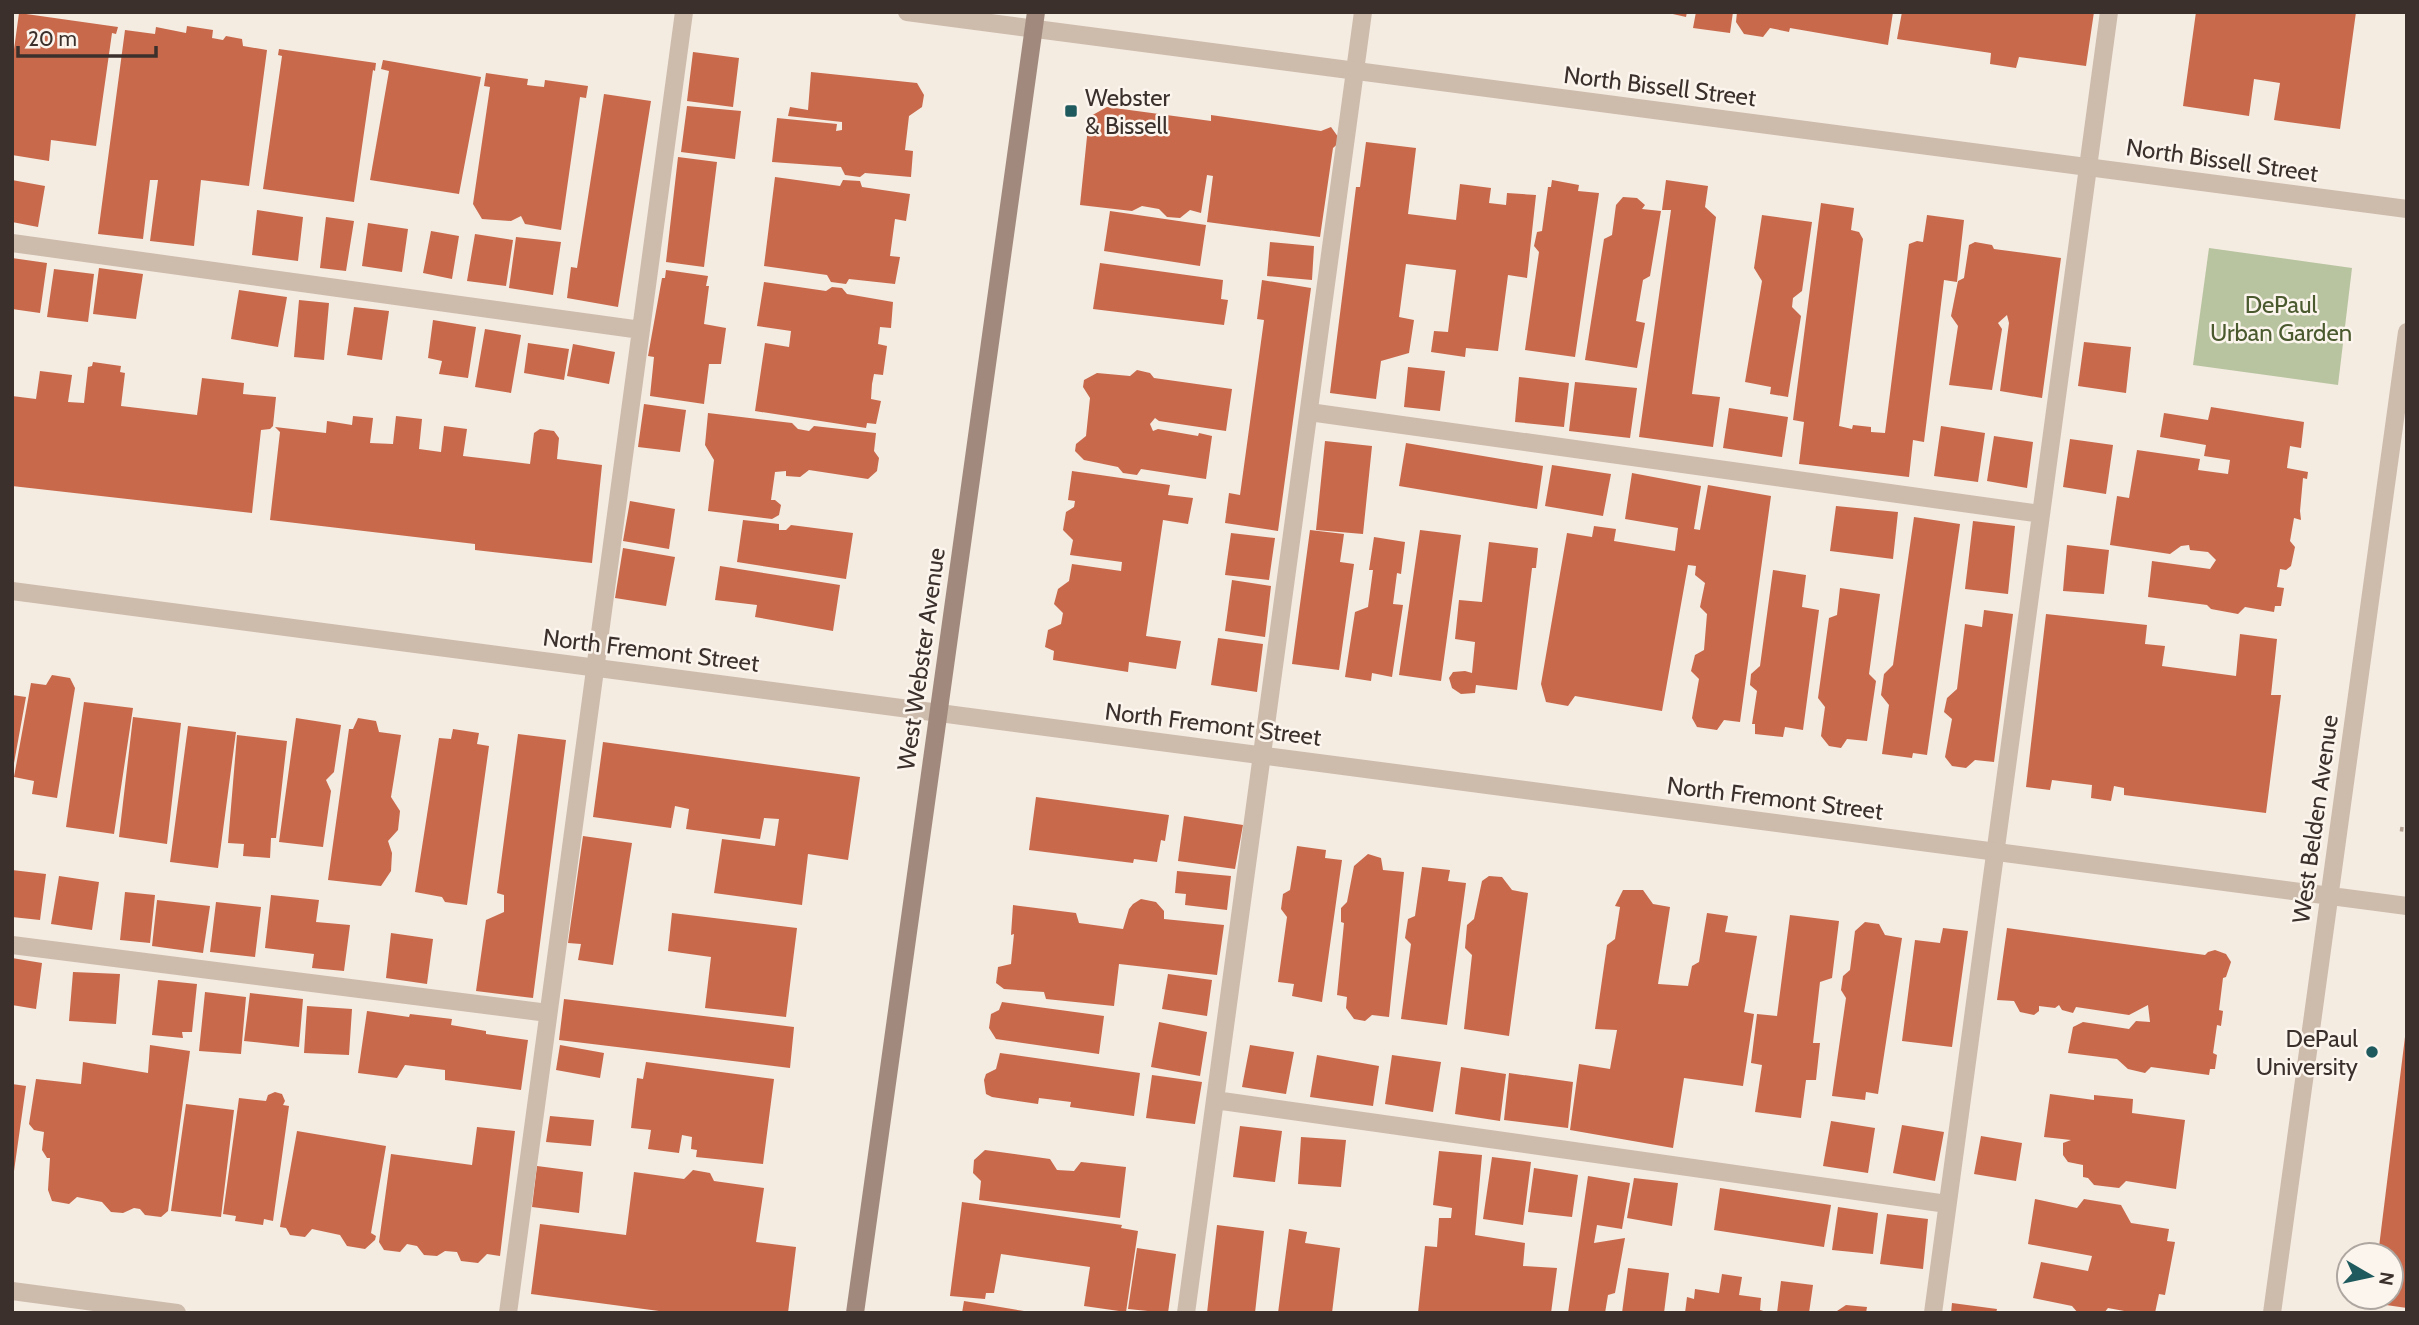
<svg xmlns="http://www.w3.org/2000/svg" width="2419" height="1325" font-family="Cabin,sans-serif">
<rect width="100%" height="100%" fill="#f4ebe1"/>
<!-- green -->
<path fill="#b8c4a0" d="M2209,248L2352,268L2338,385L2193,365Z"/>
<!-- building -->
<path fill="#c8694b" d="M1664,12H1687L1686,17Z
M1696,12H1733L1730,33L1693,28Z
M1737,12H1893L1888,45L1790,28L1789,32L1770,28L1763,37L1744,34L1736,22Z
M1902,12H2094L2086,66L2019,57L2016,68L1990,64L1991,53L1897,39Z
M2196,12H2356L2340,129L2274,120L2280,83L2254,79L2249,116L2183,106Z
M19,13L118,27L116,34L112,33L96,146L51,140L49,161L12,155V64Z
M187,26L213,30L212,38L223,40L226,36L242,39L243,46L267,50L249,186L201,180L194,246L150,241L158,180H150L143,239L98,234L125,30L155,34L156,27L186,33Z
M279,49L376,63L375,71L373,70L354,202L263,189L282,56L278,55Z
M693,52L739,58L733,107L687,101Z
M383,60L481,77L459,194L370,180L389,71L381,69Z
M811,72L917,83L924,95L922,107L909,116L905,150L913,151L911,177L865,173L860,177L845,175L841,167L772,162L777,118L837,124L836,131L842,130V122L788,116L790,107L808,110Z
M486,73L528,79L527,85L535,86L544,87L545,80L588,86L586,98L580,97L561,230L525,224L521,216L511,221L482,219L473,204L490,87L484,86Z
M604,94L651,101L618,307L567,298L571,267L577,268Z
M687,106L741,111L735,159L681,152Z
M1107,107L1211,121V115L1321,131L1331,127L1341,141L1333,148L1320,237L1207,222L1213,176L1207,175L1201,213L1190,210L1180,218L1167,217L1159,209L1142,206L1132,211L1080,205L1089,117Z
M1366,142L1416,148L1408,214L1456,220L1460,184L1491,188L1489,203L1506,205L1507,193L1536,195L1527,278L1508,275L1498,351L1466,348L1465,357L1431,352L1434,331L1448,332L1456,270L1406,264L1399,317L1414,320L1409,353L1381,361L1376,399L1330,393L1356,187H1360Z
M678,157L717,162L704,267L666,262Z
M775,177L840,186L843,180L860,181L862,187L910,194L906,221L895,219L890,256L900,257L895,284L849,279L846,284L831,282L827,275L764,266Z
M12,180L45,186L38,227L12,222Z
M1552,180L1579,185L1578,191L1599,193L1575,357L1525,350L1539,252L1534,246L1537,232L1542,231L1548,187H1551Z
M1666,180L1708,186L1705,207L1716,217L1692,394L1720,397L1713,447L1639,437L1671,210H1662Z
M1623,197L1637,198L1645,205L1642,209L1661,211L1650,276L1643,280L1636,321L1645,323L1637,368L1585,360L1604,239L1612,235L1616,205Z
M1821,203L1854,208L1851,230L1859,232L1863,239L1839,426L1852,429L1853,425L1871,427V432L1885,433L1909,244L1917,241L1923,242L1927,215L1964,220L1957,282L1944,280L1924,442L1913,440L1909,477L1799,464L1804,422L1793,420Z
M257,210L303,217L298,261L252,255Z
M1110,211L1206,225L1200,266L1104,251Z
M1762,215L1812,222L1802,291L1793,298L1792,307L1801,316L1788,397L1770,394L1771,387L1745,382L1762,281L1754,268Z
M326,217L354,221L346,271L320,268Z
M368,223L408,229L402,272L362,266Z
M431,231L459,236L452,279L423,273Z
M475,234L513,240L506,286L467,281Z
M516,237L561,242L553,295L509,288Z
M1270,242L1314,246L1312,280L1267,276Z
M1975,242L1992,245L1994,249L2061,258L2042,398L2000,391L2009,323L2007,315L1998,323L2002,329L1992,390L1949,385L1958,326L1951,316L1958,281L1964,278L1969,245Z
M12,258L47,263L40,313L12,309Z
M1100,263L1223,280L1221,299L1228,300L1224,325L1093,309Z
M99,268L143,274L136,319L93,314Z
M54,269L94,274L88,322L47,317Z
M666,270L708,276L706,286H709L704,324L726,328L721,364H709L704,404L650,396L654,357L648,356L662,278H665Z
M1262,280L1311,288L1278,531L1225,523L1229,493L1240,495L1264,320L1257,319Z
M764,282L826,291L832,287L842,288L847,294L893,302L891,328L880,327L878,344L887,346L883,375L874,374L872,384L871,399L881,401L876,424L867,423L866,428L755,411L765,343L789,347L791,331L757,326Z
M239,290L287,297L278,347L231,339Z
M299,300L329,303L324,360L294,357Z
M354,307L389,311L382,360L347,355Z
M433,320L476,327L468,378L439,374L442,361L428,358Z
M485,329L521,335L511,393L475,387Z
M2084,342L2131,347L2126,393L2078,386Z
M528,343L569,349L564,380L524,373Z
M573,344L615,352L609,384L567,376Z
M93,362L121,366L120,372L125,373L121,406L197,415L202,378L244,383L243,394L276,397L273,426L270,429L261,430L252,513L12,486V396L36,399L40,371L72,375L68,402L84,403L88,367L92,366Z
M1408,367L1445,371L1440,411L1404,407Z
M1137,370L1150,373L1154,378L1232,389L1226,431L1159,421L1155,418L1150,424L1153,431L1158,429L1198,436L1199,433L1212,436L1206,479L1141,469L1137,475L1123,473L1118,467L1084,460L1075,451L1076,444L1086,436L1090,398L1083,387L1084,380L1097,373L1130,376Z
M1519,377L1569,383L1564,427L1515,422Z
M1575,382L1637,388L1630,438L1569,431Z
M644,404L686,410L680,452L638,447Z
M2211,407L2304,422L2301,448L2290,446L2287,468L2308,472L2307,479L2303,478L2300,511L2301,520L2294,518L2290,541L2295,547L2291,566L2286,570L2280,569L2277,587L2284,588L2281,606H2275L2274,612L2245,607L2238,614L2211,609L2207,605L2148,597L2152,561L2210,569L2216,560L2208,552L2190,550L2189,545L2181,546L2170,554L2110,545L2117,496L2129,498L2137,450L2200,459L2198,470L2228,474L2230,460L2204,456L2206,445L2160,437L2164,413L2208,420Z
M1729,408L1788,417L1782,457L1723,448Z
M708,413L792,423L798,429L809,431L814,426L876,433L874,451L879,458L877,471L868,479L809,470L800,477L786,476V471L775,472L771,500H775L781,505L779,515L772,519L708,511L714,460L705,445Z
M353,416L373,418L370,443L393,444L396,416L422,419L419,449L441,452L444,426L467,429L463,456L530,464L534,433L540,429L554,431L559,438L557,459L602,465L592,563L475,550V544L270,520L280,432L275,427L326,433L327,421L352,425Z
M1941,426L1985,433L1978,482L1934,476Z
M1994,436L2033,442L2027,488L1987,481Z
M2070,439L2113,445L2106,494L2063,487Z
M1325,441L1372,446L1363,534L1316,530Z
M1406,443L1543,466L1537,509L1399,486Z
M1552,465L1611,474L1603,516L1545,506Z
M1072,471L1170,485L1168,495L1193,498L1188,524L1163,520L1146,636L1181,641L1176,669L1129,662L1128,672L1053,660L1054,651L1045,647L1048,630L1061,624L1063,613L1054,604L1058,589L1069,581L1072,564L1121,571L1122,562L1070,555L1073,540L1063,530L1066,512L1074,507L1075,501L1068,500Z
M1632,473L1701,486L1694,529L1700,530L1708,485L1771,496L1740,722L1724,720L1717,730L1697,727L1692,718L1699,679L1691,671L1695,655L1704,650L1707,614L1700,607L1705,583L1695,575L1696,566L1688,565L1662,711L1575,696L1568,706L1546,702L1541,684L1567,533L1592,537L1594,526L1616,529L1614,541L1675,551L1678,528L1625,519Z
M630,501L675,509L669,549L623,541Z
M1836,506L1898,512L1893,559L1830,551Z
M1914,517L1960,524L1927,755L1913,753L1912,758L1882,754L1889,705L1881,695L1884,674L1893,665Z
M743,520L779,524V530H786L791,525L853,533L846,579L737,562Z
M1973,521L2015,526L2008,594L1965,589Z
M1310,530L1344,534L1340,562L1354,564L1339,670L1292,664Z
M1420,530L1461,535L1441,681L1399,675Z
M1231,533L1275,538L1269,580L1225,575Z
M1374,537L1405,542L1401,574L1397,573L1393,604L1403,605L1392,677L1372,673L1371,681L1345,677L1355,612L1368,607L1373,570H1369Z
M1489,542L1538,548L1536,568H1532L1517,690L1476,685L1475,693L1461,694L1452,688L1449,678L1453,672L1465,671L1472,673L1475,642L1455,639L1459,600L1482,602Z
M2067,545L2109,550L2104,594L2063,591Z
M623,548L675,557L666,606L615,598Z
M720,566L840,585L833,631L755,617L757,605L715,600Z
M1773,570L1806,575L1802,607L1819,610L1803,730L1785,727L1783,737L1755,734V724H1752L1757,691L1750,685L1751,674L1760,666Z
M1232,580L1271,586L1265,637L1225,631Z
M1840,588L1880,594L1869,674L1876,681L1867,741L1847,739L1841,748L1829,746L1821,736L1825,707L1818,698L1829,618L1837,615Z
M1984,610L2013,614L1994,762L1975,760L1966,768L1952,766L1945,757L1952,719L1944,712L1947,698L1957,689L1965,624L1982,627Z
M2046,614L2147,625L2145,644L2165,646L2162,666L2236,676L2240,634L2277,639L2271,695H2281L2266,813L2124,795V788L2114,786L2111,801L2091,798L2092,785L2052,780L2050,790L2026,787Z
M1218,638L1263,644L1257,692L1211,685Z
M52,675L70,678L75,688L57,798L32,794L34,781L14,777L31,683L46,685Z
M12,695L26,697L14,763H12Z
M84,702L133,708L114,834L66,827Z
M133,717L181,723L167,844L119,837Z
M296,718L341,725L334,772L326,780L331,791L323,847L279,842Z
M358,718L376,721L379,732L401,735L391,797L400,811L398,830L388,841L392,853L391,871L381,886L328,880L349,729H353Z
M188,726L236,732L218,868L170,862Z
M453,729L479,733L477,744L489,746L467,905L445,902L442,897L415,892L439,738L451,739Z
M518,734L566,740L533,998L476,991L486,920L504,912V895L497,893Z
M237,735L287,741L276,838H271L270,858L243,856L244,844L228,843Z
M603,742L860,777L848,860L808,854L802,905L714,893L722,839L775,846L779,819L764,818L760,839L686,829L689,809L675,806L671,828L593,817Z
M1036,797L1169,815L1165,841L1161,840L1157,862L1134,859L1133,863L1029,850Z
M1184,816L1243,825L1235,869L1178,861Z
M583,836L632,843L613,965L578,960L581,944L568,943Z
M1297,846L1326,850L1325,858L1342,860L1322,1002L1292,996L1294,984L1278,982L1287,917L1281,909L1283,894L1290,890Z
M1368,854L1381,858L1383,870L1404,872L1389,1017L1372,1015L1365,1021L1354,1019L1346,1008L1347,997L1337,995L1344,923L1341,922V908L1347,902L1354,866Z
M1422,867L1450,870L1448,881L1466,883L1447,1025L1401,1019L1411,944L1405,938L1408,919L1415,916Z
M12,870L46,874L40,920L12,917Z
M1177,871L1231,876L1227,910L1185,905L1186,894L1175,893Z
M59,876L99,882L92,930L51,924Z
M1489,876L1502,877L1512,890L1528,893L1509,1036L1464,1029L1472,955L1465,948L1467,925L1474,919L1482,881Z
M1623,890H1643L1653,904L1670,907L1658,984L1688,986L1692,966L1699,962L1707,913L1728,916L1725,932L1757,936L1744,1012L1754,1014L1743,1086L1684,1078L1673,1148L1570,1130L1579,1064L1610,1069L1617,1030L1595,1029L1607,945L1615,939L1620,907L1615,906Z
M125,892L155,895L150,943L120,940Z
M271,895L319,900L316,922L350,925L344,971L312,968L314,954L265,948Z
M1141,899L1156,902L1164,911V919L1224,925L1217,975L1119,964L1114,1006L1046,999L1044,992L1004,989L996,983L998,967L1011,964L1014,934L1011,935L1013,905L1076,913L1079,923L1123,929L1129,909L1133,904Z
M157,900L210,906L203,953L152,946Z
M216,902L261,907L255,957L210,952Z
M672,913L797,928L786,1017L705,1008L711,957L668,951Z
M1790,915L1839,921L1832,978L1820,982L1813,1043H1820L1816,1080H1806L1801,1118L1755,1112L1762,1065L1751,1063L1757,1014L1777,1016Z
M1865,922L1879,924L1885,935L1902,938L1878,1094L1866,1092L1865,1100L1832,1096L1846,998L1841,990L1843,976L1850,970L1855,931Z
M1943,928L1968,931L1952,1047L1902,1041L1915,940L1940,943Z
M2007,928L2205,955L2208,952L2215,950L2226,954L2231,962L2226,977L2223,978L2219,1010L2223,1011L2221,1026L2217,1025L2213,1053L2217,1055L2215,1069H2210L2209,1075L2151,1067L2145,1073L2128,1069L2117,1059L2068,1053L2073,1027L2083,1022L2129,1029L2136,1021L2150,1022L2148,1005L2129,1015L2076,1007L2073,1013L2062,1010L2059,1005L2055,1008L2039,1006V1011L2034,1015L2020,1012L2014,1001L1997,1000Z
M391,933L433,939L427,984L386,978Z
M12,958L42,963L36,1009L12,1005Z
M73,972L120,974L116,1024L69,1021Z
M1168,974L1212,980L1207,1016L1162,1009Z
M158,980L197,984L192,1032H182L183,1038L152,1035Z
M205,992L246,997L241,1054L199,1051Z
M250,993L303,999L299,1047L244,1041Z
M564,999L794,1027L790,1068L559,1040Z
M1002,1002L1104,1016L1099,1054L996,1039L989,1028L991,1014L999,1010Z
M307,1006L352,1009L349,1055L304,1053Z
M367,1011L409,1017L410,1014L452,1019L451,1025L486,1031V1034L528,1040L521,1090L445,1080V1070L405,1065L397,1078L358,1073Z
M1159,1022L1207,1032L1200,1076L1151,1067Z
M2405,1037H2407V1308L2372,1303L2373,1297H2391V1255H2378Z
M150,1045L190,1051L168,1211L161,1217L145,1215L140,1209L134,1208L123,1213L111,1212L102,1202L77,1197L69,1204L52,1201L48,1190L50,1158H47L42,1150L44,1132L34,1130L29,1124L36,1079L81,1084L83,1062L148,1073Z
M560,1045L604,1053L600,1078L556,1070Z
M1250,1045L1294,1052L1286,1094L1242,1087Z
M1000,1053L1140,1073L1134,1116L1070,1107L1071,1102L1039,1098L1038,1104L992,1097L986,1094L984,1080L986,1074L996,1069Z
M1317,1055L1379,1066L1373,1106L1310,1097Z
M1392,1055L1441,1062L1433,1112L1385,1104Z
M646,1062L774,1079L763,1164L696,1157L697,1150L691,1149L692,1137L682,1135L679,1153L648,1149L651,1130L631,1128L637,1078L643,1079Z
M1461,1067L1506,1074L1500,1121L1455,1114Z
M1509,1073L1573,1082L1568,1128L1504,1120Z
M1152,1075L1202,1082L1195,1124L1146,1118Z
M12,1084L26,1086L14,1171L12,1170Z
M275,1092L282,1094L285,1101L283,1105L289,1106L273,1221L264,1219L263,1225L235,1221L236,1216L223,1214L239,1098L266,1101L268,1095Z
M2050,1094L2094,1100V1095L2133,1099L2132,1113L2185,1120L2176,1189L2126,1181L2119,1188L2094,1185L2088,1178L2083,1177V1165L2068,1162L2063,1155V1143L2071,1140L2044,1137Z
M186,1104L234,1110L221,1217L171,1211Z
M550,1116L594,1120L591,1146L546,1142Z
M1831,1121L1875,1128L1868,1173L1823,1166Z
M1902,1125L1944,1132L1935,1181L1893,1173Z
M1240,1126L1282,1131L1275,1182L1233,1177Z
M477,1127L515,1131L500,1256L487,1254L478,1263L461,1261L457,1252L445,1251L437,1256L424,1255L417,1246L407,1244L400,1252L384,1250L379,1242L391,1154L472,1165Z
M297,1131L386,1146L371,1233L376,1236L375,1240L365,1249L347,1246L340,1235L312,1229L305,1237L290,1235L286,1228L280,1227Z
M1981,1136L2022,1143L2016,1181L1974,1174Z
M1301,1137L1346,1140L1341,1187L1298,1184Z
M985,1150L1050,1159L1057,1170L1074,1171L1081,1162L1126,1167L1120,1218L979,1200L981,1181L973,1173L974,1160Z
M1439,1151L1482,1155L1475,1235L1525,1243L1523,1266L1557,1268L1551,1313H1418L1425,1246L1437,1247L1439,1218H1451L1452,1208L1433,1205Z
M1492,1157L1531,1162L1523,1225L1483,1219Z
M537,1166L583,1172L579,1213L532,1207Z
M1534,1168L1578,1175L1572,1217L1528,1212Z
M693,1170L710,1173L714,1181L764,1188L756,1242L796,1247L788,1313H674L531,1294L540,1224L626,1235L634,1172L684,1179Z
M1588,1176L1630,1183L1622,1229L1597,1225L1594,1243L1625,1238L1615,1293L1608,1295L1605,1313H1568Z
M1634,1178L1678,1183L1672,1226L1627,1218Z
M1720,1188L1831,1205L1824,1247L1714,1230Z
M2035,1199L2077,1208L2084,1199L2121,1205L2131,1223L2169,1229L2167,1241L2175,1242L2165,1295L2159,1294L2155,1313H2135L2108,1308L2104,1313H2078L2072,1306L2033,1298L2041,1262L2088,1271L2092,1256L2028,1244Z
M962,1202L1122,1225L1121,1228L1138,1231L1126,1312L1084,1306L1090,1267L1001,1254L994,1293H986L985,1299L950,1296Z
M1838,1207L1878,1213L1873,1254L1832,1250Z
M1887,1214L1928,1219L1923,1269L1880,1264Z
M1217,1225L1264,1231L1255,1313H1207Z
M1289,1229L1307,1232L1305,1243L1340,1248L1332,1313H1278Z
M1137,1248L1176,1254L1168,1313L1128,1309Z
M1628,1268L1669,1273L1664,1313H1622Z
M1722,1274L1742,1277L1739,1295L1761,1298L1760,1310L1770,1313H1685L1687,1297L1694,1299L1695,1289L1719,1293Z
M1781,1281L1813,1285L1809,1313H1777Z
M964,1301L1024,1311V1313H962Z
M1952,1303L1997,1309L1996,1313H1951Z
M1846,1305L1867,1307L1866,1313H1834Z"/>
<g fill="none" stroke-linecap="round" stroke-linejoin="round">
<!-- path -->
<path stroke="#b9a596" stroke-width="4.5" stroke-dasharray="3.5 3.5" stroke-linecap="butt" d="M2400,829L2407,830"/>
<!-- lane -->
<path stroke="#cdbbac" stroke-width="18" d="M12,243L641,330
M1309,412L2041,514
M12,945L548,1013
M1215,1100L1947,1204
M508,1313L684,12
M1186,1313L1363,12
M1933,1313L2109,12"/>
<!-- street -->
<path stroke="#cdbbac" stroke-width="18" d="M907,12L2407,209
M12,591L2407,906
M12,1291L177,1313
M2272,1313L2407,332"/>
<!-- secondary -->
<path stroke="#a18a7d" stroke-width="18" d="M855,1313L1036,12"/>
</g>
<!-- markers -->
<g fill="#1f5a5e" stroke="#fbf5ee" stroke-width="2.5">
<rect x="1064" y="104" width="14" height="14" rx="3.5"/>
<circle cx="2372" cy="1052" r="7"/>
</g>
<g text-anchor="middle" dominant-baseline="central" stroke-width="5" stroke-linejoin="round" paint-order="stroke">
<!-- street labels -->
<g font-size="24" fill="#3b302b" stroke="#fbf5ee">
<text transform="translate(1660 86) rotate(7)">North Bissell Street</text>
<text transform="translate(2222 160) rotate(8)">North Bissell Street</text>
<text transform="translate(651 650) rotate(7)">North Fremont Street</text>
<text transform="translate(921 659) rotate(-82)">West Webster Avenue</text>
<text transform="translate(1213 724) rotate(7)">North Fremont Street</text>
<text transform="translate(1775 798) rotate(7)">North Fremont Street</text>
<text transform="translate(2315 819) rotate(-82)">West Belden Avenue</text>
</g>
<!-- poi labels -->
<g font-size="24" fill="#3b302b" stroke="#fbf5ee" text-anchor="start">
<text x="1085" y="97">Webster<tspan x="1085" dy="28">&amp; Bissell</tspan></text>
<text x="2358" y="1038" text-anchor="end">DePaul<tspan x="2358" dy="28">University</tspan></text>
</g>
<!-- park labels -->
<g font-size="24" fill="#4a5a2e" stroke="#fbf5ee">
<text x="2281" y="304">DePaul<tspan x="2281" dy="28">Urban Garden</tspan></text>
</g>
</g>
<!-- border -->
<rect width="2419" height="1325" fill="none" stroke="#3b302b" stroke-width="28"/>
<!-- north arrow -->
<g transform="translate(2370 1276) rotate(99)"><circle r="33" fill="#fbf5ee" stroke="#aea6a0" stroke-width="2"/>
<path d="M0-5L12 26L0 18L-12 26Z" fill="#1f5a5e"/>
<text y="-10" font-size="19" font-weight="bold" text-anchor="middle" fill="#3b302b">N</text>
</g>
<!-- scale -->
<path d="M18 46v10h138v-10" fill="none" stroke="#3b302b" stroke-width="3.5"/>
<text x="28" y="46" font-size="21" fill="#3b302b" stroke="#fbf5ee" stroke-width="5" paint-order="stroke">20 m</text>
</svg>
